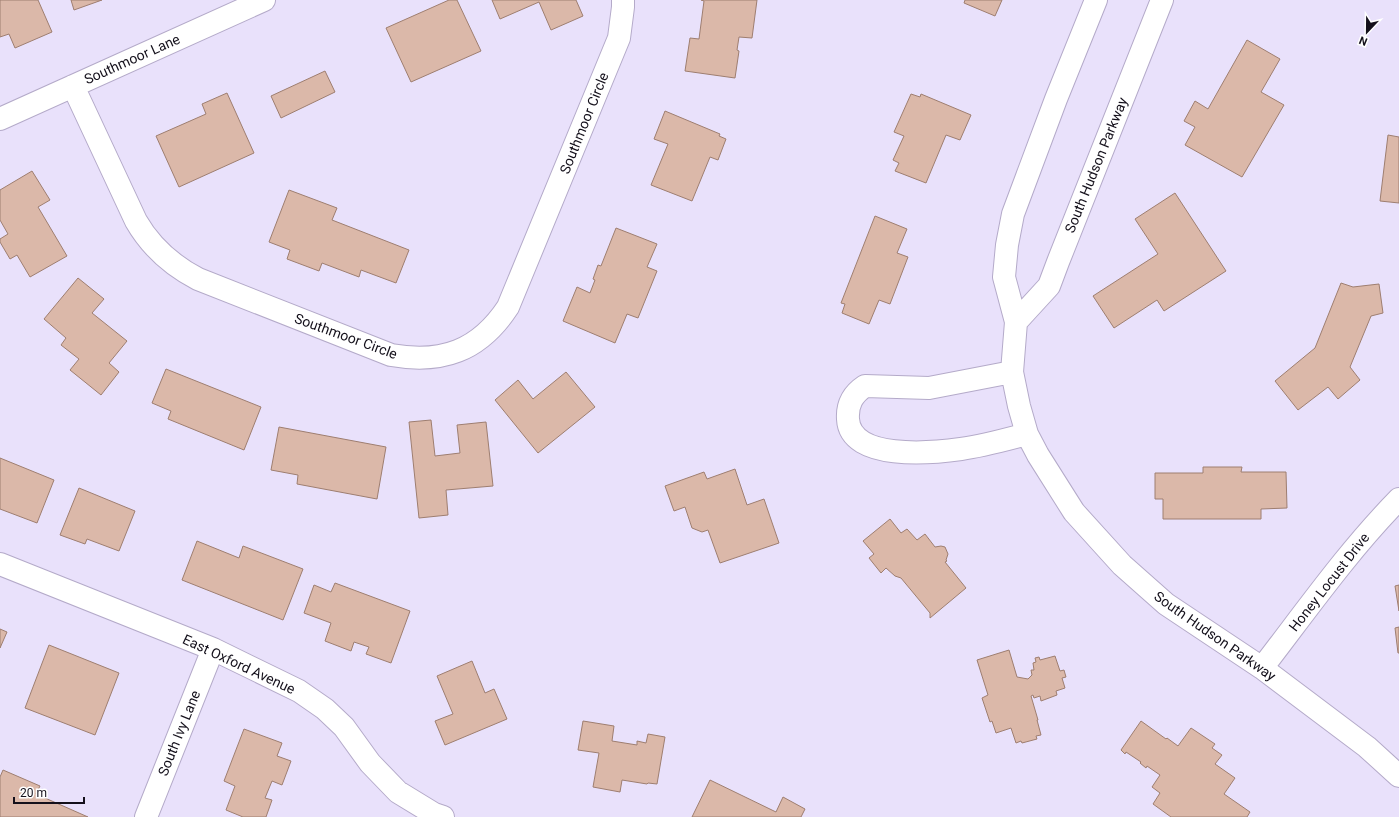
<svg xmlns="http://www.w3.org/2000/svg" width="1399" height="817" font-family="Roboto,sans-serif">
<rect width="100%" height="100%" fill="#e9e1fb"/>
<!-- building -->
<path fill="#dbb8a9" stroke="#9e7e70" d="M0,0H38L52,32L15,48L9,34L0,37Z
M71,0H102L74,10Z
M449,0H457L481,51L411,82L386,28Z
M492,0H576L583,16L551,30L539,2L500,19Z
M701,0H757L752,38L739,37L737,50L739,51L735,78L685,71L690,38L699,39L704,1Z
M965,0H1002L995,16L964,3Z
M1247,40L1280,59L1261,92L1284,105L1242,177L1185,145L1195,127L1184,121L1195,101L1208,109Z
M325,71L335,92L281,118L271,96Z
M227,93L254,153L179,187L156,136L206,114L202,104Z
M911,94L920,97L921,94L971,115L960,140L946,135L926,183L895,171L899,163L893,160L904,136L894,132Z
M665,111L720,134L719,136L726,139L718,160L710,157L692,201L651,185L668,144L654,139Z
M1388,135L1399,137V203L1380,201Z
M32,171L50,200L38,207L67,256L30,277L17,255L10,259L0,242V239L8,234L0,220V190Z
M289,190L337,208L332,220L409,250L396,283L361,270L359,277L322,263L319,271L287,259L290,250L269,242Z
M1175,193L1226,271L1164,311L1157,300L1114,328L1093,296L1158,254L1135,219Z
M875,216L907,229L897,253L908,257L890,304L879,300L869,324L842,313L845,304L841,303Z
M616,228L657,244L647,267L657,271L638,318L627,314L615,343L563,321L577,287L590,293L595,280L593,279L598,265L601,266Z
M78,278L104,299L92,313L127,341L109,363L119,372L101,395L70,370L79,359L61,345L66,338L44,319Z
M1341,283L1353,287L1379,284L1383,313L1371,316L1350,367L1360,380L1338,399L1328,387L1298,410L1275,381L1315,348Z
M166,369L261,407L244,450L168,419L171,411L152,403Z
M566,372L595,407L538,453L495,400L518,380L533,399Z
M431,420L435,456L460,453L457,425L486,422L493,486L446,490L448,515L419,518L409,422Z
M279,427L386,447L377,499L297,484L298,475L271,470Z
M0,458L54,480L37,523L0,509Z
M1203,467H1242L1241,472H1286L1287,508L1261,509V519H1163V499H1155V473H1203Z
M735,469L747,505L764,499L779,543L720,563L708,530L702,532L692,528L685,507L674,511L665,486L704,472L707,479Z
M79,488L135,511L119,551L87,539L85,544L60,535Z
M890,519L901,533L907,529L917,540L925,534L935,547L941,546L945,547L948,554L946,560L947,561L945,562L966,588L930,618V613L901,578L895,576L886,568L881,573L869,558L874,554L863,541Z
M197,541L239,558L243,546L303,569L283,620L182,580Z
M335,583L410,611L391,663L366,654L369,647L354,642L351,651L325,641L331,623L304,613L314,585L331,592Z
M1399,585V611L1395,586Z
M1399,627V653H1398L1395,628Z
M0,629L7,632L0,648Z
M49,645L119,673L95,735L25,708Z
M1009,650L1017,677L1028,679L1032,675L1031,670H1034L1033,663L1036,662L1035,658L1039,657L1040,660L1055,656L1060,671L1064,670L1066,677L1062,678L1065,688L1056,691L1057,695L1041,701L1040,696L1034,698L1033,695L1031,696L1038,720H1037L1041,735L1036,736L1037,739L1022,743L1021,741L1016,743L1011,728L996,733L992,721L990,722L982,698L988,695L977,660Z
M472,661L485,693L494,689L507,719L445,745L435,721L453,714L437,676Z
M583,721L614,726L612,741L637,745V741L646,743L648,734L665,737L657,784L648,783L647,784L622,780L620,792L593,787L599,753L578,750Z
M1141,721L1166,739L1167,738L1178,746L1191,728L1215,744L1212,748L1222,755L1215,764L1235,778L1224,794L1250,812L1247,817H1171L1153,804L1160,793L1152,787L1160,775L1147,766L1146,768L1140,763L1141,762L1126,752L1125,754L1121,750Z
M244,729L282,743L277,756L291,761L282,785L272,781L265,798L272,800L266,817H243L226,810L235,786L224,781Z
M3,770L40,786L36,794L88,817H0V777Z
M710,780L776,812L783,797L805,809L801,817H692Z"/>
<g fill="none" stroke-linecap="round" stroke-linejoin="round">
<defs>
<path id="minor" d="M1096,0L1056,99L1013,214L1007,245L1004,277L1016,322L1012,372L1019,406L1027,434L1038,455L1074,512L1122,565L1166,604L1262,668L1367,747L1399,776
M73,86L136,221C151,247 171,265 198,279L391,355C442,364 479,351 508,307L619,38L623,7V0
M0,119L264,0
M1016,322L1049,286L1058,262L1162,0
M1012,372L929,388L865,386C853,394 847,404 848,419C850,461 932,453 961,449C983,446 1005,440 1027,434
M0,564L213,649L299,691L325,709L344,727L370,763L398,792L434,814L443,817
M1262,668C1306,611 1348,551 1399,499
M146,817L213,649"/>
</defs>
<!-- minor casing -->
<use href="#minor" stroke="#b4aac9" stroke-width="24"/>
<!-- minor -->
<use href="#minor" stroke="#fff" stroke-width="22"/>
</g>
<g text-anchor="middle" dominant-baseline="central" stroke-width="3" stroke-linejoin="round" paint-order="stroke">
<!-- street labels -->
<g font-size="14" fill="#14101b" stroke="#fff">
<text transform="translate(132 59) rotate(-24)">Southmoor Lane</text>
<text transform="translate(584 123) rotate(-68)">Southmoor Circle</text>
<text transform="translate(1096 165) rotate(-68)">South Hudson Parkway</text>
<text transform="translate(346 336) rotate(20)">Southmoor Circle</text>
<text transform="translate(1329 582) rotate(-52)">Honey Locust Drive</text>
<text transform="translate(1215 636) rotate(35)">South Hudson Parkway</text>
<text transform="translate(239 664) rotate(25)">East Oxford Avenue</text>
<text transform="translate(179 733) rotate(-68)">South Ivy Lane</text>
</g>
</g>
<!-- north arrow -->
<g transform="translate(1367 32) rotate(202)" stroke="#ffffff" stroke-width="3" paint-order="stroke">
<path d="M0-3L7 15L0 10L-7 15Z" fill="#14101b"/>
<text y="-6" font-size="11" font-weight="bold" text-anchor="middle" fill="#14101b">N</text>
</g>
<!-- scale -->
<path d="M14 797v6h70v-6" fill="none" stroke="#14101b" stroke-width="2"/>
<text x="20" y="797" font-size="12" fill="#14101b" stroke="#ffffff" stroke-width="3" paint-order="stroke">20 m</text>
</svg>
